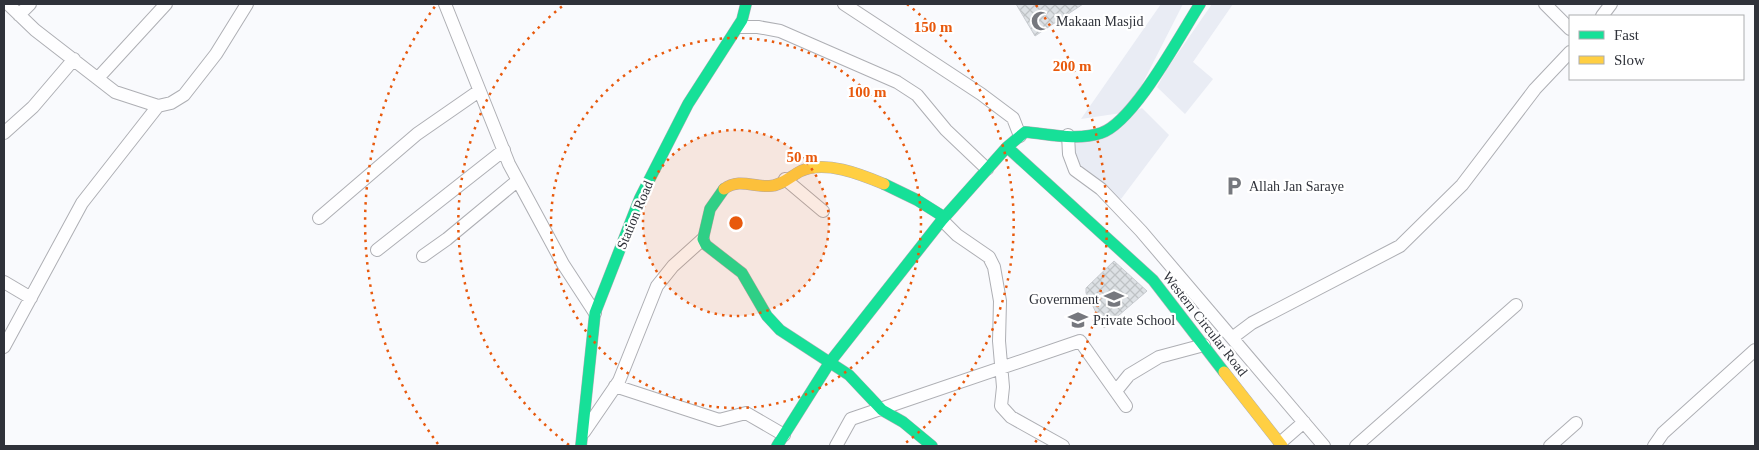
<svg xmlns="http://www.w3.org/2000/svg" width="1759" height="450" font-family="'Times New Roman',serif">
<defs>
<pattern id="building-cross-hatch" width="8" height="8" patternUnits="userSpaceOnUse" patternTransform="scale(1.25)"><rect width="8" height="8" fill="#dde1e5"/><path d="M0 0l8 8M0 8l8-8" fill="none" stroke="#bec2c5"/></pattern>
</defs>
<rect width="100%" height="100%" fill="#f9fafd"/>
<!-- built -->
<path fill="#e9ecf4" d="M1161,4H1183L1128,112L1081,119Z
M1212,4H1233L1193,62L1213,79L1185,114L1157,87L1167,69Z
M1142,108L1169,135L1121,199L1101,189L1069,154L1081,136Z"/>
<!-- building -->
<path fill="url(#building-cross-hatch)" stroke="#c8cbd0" d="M1016,4H1083L1035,36Z
M1114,261L1147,291L1104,328L1086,293V288Z"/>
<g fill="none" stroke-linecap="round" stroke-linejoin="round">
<defs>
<path id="street" d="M8,4L35,30L115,92L158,106L171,103L184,95L216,54L247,4
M445,4L509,164L563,264L595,313
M844,4L981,94L1013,118L1020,136
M1545,4L1570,29
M19,15L30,4
M1602,16L1611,4
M739,27H758L780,31L897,82L917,95L946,130L987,169
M98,78L166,4
M4,133L33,107L74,59
M1068,135L1069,154L1075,170L1101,189L1141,231L1324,446
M785,179L823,211
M319,218L417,134L479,91
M942,220L957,235L989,257L994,267L1000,301L999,341L1003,387L1001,406L1011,417L1063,446
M377,250L504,150
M423,256L447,239L517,181
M4,282L31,298
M1232,338L1252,323L1400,246L1462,185L1535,89L1570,52
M4,347L82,203L158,106
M615,386L719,420L746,413L784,435
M1116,391L1129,375L1159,357L1204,345
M584,432L619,381L657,286L673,266L703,239
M1280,443L1304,422
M836,446L851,419L1080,341L1126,406
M1356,446L1516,305
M1550,446L1576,423
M1654,446L1663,433L1755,350"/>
<path id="fast" d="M1007,147L1153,280L1224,372
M884,184L917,200L944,217
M724,189L710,209L703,239L706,245L742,273L767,316L780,330L849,375L882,410L903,422L932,446
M581,446L595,313L640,198L688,104L742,20L746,4
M777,446L830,362L942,220L1007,147L1025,132C1049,134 1077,141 1101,133C1134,122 1180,35 1200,4"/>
<path id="slow" d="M724,189C739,178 753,187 769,186C781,186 791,176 801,171C825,160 860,174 884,184
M1224,372L1282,446"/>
</defs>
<!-- street casing -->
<use href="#street" stroke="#aeafb4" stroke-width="14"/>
<!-- fast casing -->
<use href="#fast" stroke="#aeafb4" stroke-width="12"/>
<!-- slow casing -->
<use href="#slow" stroke="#aeafb4" stroke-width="12"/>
<!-- street -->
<use href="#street" stroke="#fefeff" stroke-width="12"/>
<!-- fast -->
<use href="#fast" stroke="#16e098" stroke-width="11"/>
<!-- slow -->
<use href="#slow" stroke="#ffcf43" stroke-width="11"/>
</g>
<!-- distance rings -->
<circle cx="736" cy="223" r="93" fill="#e8590c" fill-opacity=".12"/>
<g fill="none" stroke="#e8590c" stroke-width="2.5" stroke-dasharray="2.5 5">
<circle cx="736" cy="223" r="93"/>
<circle cx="736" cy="223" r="185"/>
<path d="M569 445A278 278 0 0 1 565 4M907 4A278 278 0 0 1 903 445"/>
<path d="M438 444A371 371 0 0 1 436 5M1036 5A371 371 0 0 1 1034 444"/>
</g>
<!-- icons -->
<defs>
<symbol id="mosque-bare" viewBox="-9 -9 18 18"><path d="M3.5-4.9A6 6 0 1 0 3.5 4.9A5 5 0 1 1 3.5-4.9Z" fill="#76787e" stroke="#fff" stroke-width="2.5" paint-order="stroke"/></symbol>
<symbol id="parking-bare" viewBox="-9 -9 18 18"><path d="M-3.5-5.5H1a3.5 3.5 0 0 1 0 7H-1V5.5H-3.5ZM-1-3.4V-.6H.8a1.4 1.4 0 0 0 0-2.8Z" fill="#76787e" stroke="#fff" stroke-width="2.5" paint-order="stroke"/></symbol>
<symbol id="school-bare" viewBox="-9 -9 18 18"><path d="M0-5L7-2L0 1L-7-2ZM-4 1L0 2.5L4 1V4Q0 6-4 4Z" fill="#76787e" stroke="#fff" stroke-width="2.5" paint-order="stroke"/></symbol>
</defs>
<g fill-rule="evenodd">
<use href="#mosque-bare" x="1027" y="7" width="28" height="28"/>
<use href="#parking-bare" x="1220" y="172" width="28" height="28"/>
<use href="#school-bare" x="1100" y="285" width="28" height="28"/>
<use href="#school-bare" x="1064" y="306" width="28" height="28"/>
</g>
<g text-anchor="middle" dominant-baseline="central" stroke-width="4.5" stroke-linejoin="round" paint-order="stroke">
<!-- poi labels -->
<g font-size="14" fill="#2f323a" stroke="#fff" text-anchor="start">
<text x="1056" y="21">Makaan Masjid</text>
<text x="1249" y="186">Allah Jan Saraye</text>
<text x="1099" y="299" text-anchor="end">Government</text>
<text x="1093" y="320">Private School</text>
</g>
<!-- street labels -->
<g font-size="14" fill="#2f323a" stroke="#fff">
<text transform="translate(635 215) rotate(-67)">Station Road</text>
<text transform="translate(1205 324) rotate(52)">Western Circular Road</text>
</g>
</g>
<circle cx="736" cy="223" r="8" fill="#e8590c" stroke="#fff" stroke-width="2.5"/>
<g font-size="15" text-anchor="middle" font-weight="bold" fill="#e8590c" stroke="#fff" stroke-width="4.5" stroke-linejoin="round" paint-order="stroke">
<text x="933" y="32">150 m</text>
<text x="1072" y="71">200 m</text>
<text x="867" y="97">100 m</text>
<text x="802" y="162">50 m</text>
</g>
<!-- border -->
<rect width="1759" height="450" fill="none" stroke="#2f323a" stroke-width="10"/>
<!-- legend -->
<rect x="1569" y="15" width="175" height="65" fill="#ffffff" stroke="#acadb0"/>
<rect x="1579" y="31" width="25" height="8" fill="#16e098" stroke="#acadb0"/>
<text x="1614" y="40" font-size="15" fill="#2f323a">Fast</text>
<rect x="1579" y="56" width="25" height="8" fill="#ffcf43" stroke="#acadb0"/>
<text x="1614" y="65" font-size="15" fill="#2f323a">Slow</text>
</svg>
